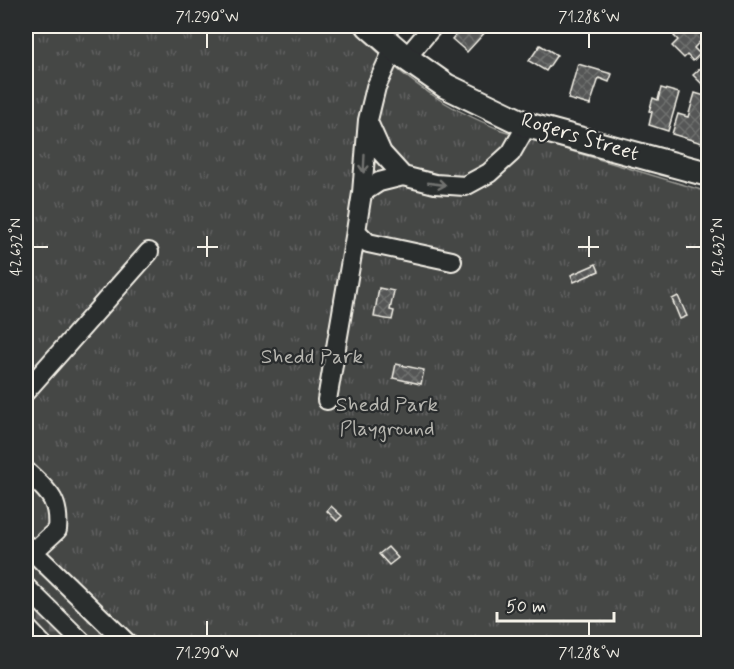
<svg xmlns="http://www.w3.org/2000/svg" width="734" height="669" font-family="Mynerve,sans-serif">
<defs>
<pattern id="cemetery-stones" width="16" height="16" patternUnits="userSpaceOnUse" patternTransform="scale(1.5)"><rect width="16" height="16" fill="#444645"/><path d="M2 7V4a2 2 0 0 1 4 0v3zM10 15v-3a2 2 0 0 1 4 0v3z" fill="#606160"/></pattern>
<pattern id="park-tufts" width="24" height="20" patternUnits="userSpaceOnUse" patternTransform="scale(1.5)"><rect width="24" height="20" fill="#444645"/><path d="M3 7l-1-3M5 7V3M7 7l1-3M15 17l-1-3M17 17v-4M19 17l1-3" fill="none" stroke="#606160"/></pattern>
<pattern id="building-cross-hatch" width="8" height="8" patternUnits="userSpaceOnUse" patternTransform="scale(1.5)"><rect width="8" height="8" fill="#555756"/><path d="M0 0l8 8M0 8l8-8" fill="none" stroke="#6e706e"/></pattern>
</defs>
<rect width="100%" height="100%" fill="#2a2d2e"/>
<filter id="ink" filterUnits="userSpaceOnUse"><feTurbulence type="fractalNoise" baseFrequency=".0167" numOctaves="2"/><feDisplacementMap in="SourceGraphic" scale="12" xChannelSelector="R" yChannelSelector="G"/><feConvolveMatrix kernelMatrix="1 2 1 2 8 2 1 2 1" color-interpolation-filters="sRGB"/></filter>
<g filter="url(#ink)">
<!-- cemetery -->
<path fill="url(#cemetery-stones)" stroke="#9c9c96" stroke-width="1.5" d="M26,545L128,643H26Z"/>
<!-- park -->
<path fill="url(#park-tufts)" stroke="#9c9c96" stroke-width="1.5" d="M26,26H350C376,50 401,75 431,94C453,109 477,120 501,130L708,192V643H136L26,533Z"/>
<!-- building -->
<path fill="url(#building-cross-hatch)" stroke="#f4f1e8" stroke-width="1.5" d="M463,26H482L487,30L467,52L452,39Z
M685,26H705L708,29V33L694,48L700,54L693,61L687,55L684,58L672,46L678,40L674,36Z
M540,45L557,55L546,71L529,61Z
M578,64L612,74L609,82L599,78L590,105L568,99Z
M705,64L708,68V81L704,86L693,75Z
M661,88L679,93L668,131L649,125L652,112L649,111L653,98L658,100Z
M695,93L708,97L702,119L708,121L702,143L672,134L678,114L688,117Z
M596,264L599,271L574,282L571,275Z
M379,288L394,291L390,310L394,311L392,320L374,317Z
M678,296L687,316L680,319L672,299Z
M396,364L424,370L421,384L393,378Z
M331,506L342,516L337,521L327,511Z
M388,547L398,558L389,565L379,554Z"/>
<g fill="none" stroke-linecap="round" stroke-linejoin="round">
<defs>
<path id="minor" d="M394,48L376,87L368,120L362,193L356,231L368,243L452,261
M406,58L433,26
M368,122L382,153L403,176
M362,193L379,182L403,176L435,184L465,186L489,173L511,153L527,125
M26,391L149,252
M327,400L356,231
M26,471C47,491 60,498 57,530L33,552
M26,545L128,644
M26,587L84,644
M26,627L42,644"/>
<path id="major" d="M369,26L406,58L446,86L527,125L708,174"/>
</defs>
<!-- minor casing -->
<use href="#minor" stroke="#f4f1e8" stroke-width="22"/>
<!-- major casing -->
<use href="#major" stroke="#f4f1e8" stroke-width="28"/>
<!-- minor -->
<use href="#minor" stroke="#2a2d2e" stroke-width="18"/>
<!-- major -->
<use href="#major" stroke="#2a2d2e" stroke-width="24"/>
</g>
<!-- one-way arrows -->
<defs><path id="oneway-shaft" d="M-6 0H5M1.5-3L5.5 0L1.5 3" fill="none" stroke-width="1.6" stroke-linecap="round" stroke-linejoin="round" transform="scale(1.5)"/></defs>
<g stroke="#71726f">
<use href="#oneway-shaft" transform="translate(364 164) rotate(93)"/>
<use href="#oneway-shaft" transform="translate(437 184) rotate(8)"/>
</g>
</g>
<!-- ticks -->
<path fill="none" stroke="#f4f1e8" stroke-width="2" d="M207,33V48M589,33V48M207,236V257M589,236V257M33,247H48M197,247H218M578,247H599M686,247H701M207,621V636M589,621V636"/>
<g text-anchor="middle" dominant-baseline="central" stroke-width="4.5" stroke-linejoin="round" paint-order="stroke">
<!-- street labels -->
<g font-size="21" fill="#f4f1e8" stroke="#2a2d2e">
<text transform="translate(580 137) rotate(17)">Rogers Street</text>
</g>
<!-- park labels -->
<g font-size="21" fill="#b6b5af" stroke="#2a2d2e">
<text x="312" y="357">Shedd Park</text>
<text x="387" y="405">Shedd Park<tspan x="387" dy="24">Playground</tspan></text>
</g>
</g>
<!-- margin -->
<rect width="734" height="669" fill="none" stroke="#2a2d2e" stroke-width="66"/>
<!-- scale -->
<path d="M497 612v9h117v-9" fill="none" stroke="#f4f1e8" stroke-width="3"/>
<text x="506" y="612" font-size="18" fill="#f4f1e8" stroke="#2a2d2e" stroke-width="4.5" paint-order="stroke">50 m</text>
<rect x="33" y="33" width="668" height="603" fill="none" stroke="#f4f1e8" stroke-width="2"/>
<g font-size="15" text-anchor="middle" fill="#f4f1e8">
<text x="207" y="22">71.290°W</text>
<text x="589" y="22">71.288°W</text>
<text transform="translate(16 247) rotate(-90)" y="5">42.632°N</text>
<text transform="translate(718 247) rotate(-90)" y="5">42.632°N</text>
<text x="207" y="658">71.290°W</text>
<text x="589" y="658">71.288°W</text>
</g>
</svg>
